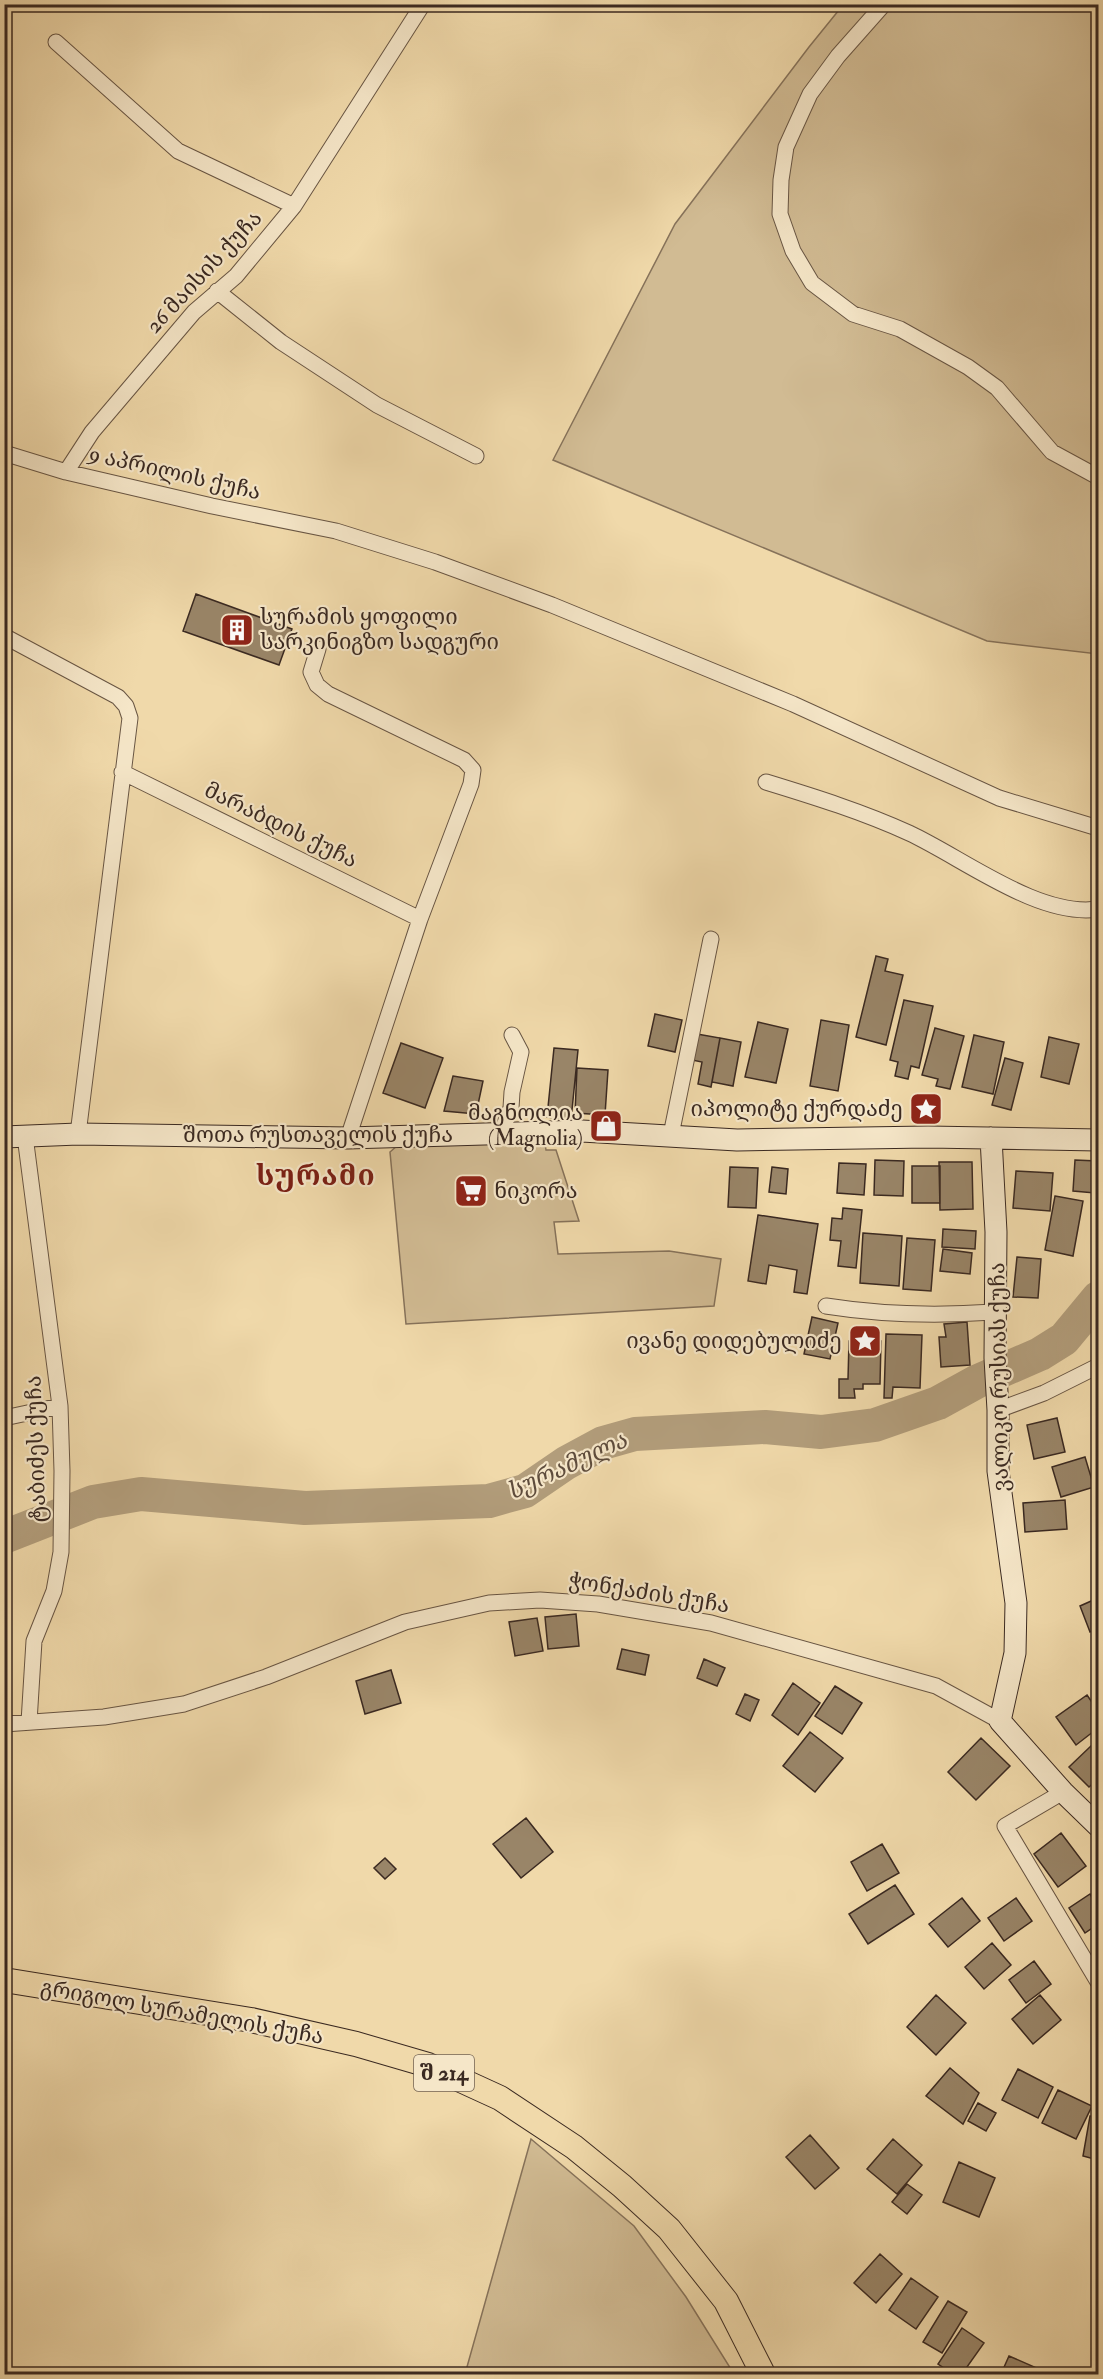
<svg xmlns="http://www.w3.org/2000/svg" width="1103" height="2379" font-family="'IM FELL Double Pica','Noto Serif Georgian',serif">
<rect width="100%" height="100%" fill="#f0d9aa"/>
<filter id="stains"><feTurbulence type="fractalNoise" baseFrequency=".00333" numOctaves="4"/><feColorMatrix values="0 0 0 0 .2 0 0 0 0 .09 0 0 0 0 .02 0 0 0 .5 -.17"/></filter>
<radialGradient id="worn" r=".72"><stop offset=".6" stop-color="#630" stop-opacity="0"/><stop offset="1" stop-color="#630" stop-opacity=".3"/></radialGradient>
<!-- green -->
<path fill="#d1bb93" stroke="#86725a" stroke-width="1.5" d="M843,5H1098V654L987,641L553,460L675,224L809,47Z
M543,1132L546,1150H556L579,1221L554,1222L558,1254L669,1251L721,1259L714,1306L406,1324L390,1152L405,1139Z
M531,2139L634,2226L686,2297L734,2374H465Z"/>
<g fill="none" stroke-linecap="round" stroke-linejoin="round">
<!-- river -->
<path stroke="#b29d7b" stroke-width="34" d="M4,1537L93,1502L141,1494L305,1508L489,1501L525,1491L566,1463L603,1443L635,1434L765,1427L821,1432L875,1425L938,1403L978,1381L1040,1354L1064,1339L1098,1298"/>
</g>
<!-- building -->
<path fill="#998568" stroke="#3a2921" stroke-width="1.5" d="M196,594L292,629L279,665L183,631Z
M876,956L888,959L885,971L903,975L886,1045L856,1037Z
M904,1000L933,1006L919,1068L911,1066L908,1079L895,1076L898,1062L890,1060Z
M655,1014L682,1020L675,1052L648,1046Z
M821,1020L849,1025L838,1091L810,1086Z
M758,1022L788,1029L776,1083L745,1077Z
M935,1028L964,1036L950,1089L936,1086L938,1079L922,1075Z
M697,1034L720,1038L711,1087L698,1084L702,1062L692,1060Z
M974,1035L1004,1042L993,1094L962,1087Z
M1049,1037L1079,1044L1069,1084L1041,1077Z
M720,1038L741,1042L733,1086L712,1082Z
M401,1043L443,1058L425,1108L383,1093Z
M554,1048L578,1050L571,1120L547,1117Z
M1005,1058L1023,1063L1011,1110L992,1105Z
M577,1068L608,1070L605,1115L575,1113Z
M453,1076L483,1081L476,1114L444,1111Z
M875,1160L904,1161L903,1196L874,1195Z
M1075,1160L1097,1161L1095,1193L1073,1191Z
M939,1162H972L973,1209L940,1210Z
M839,1163L866,1164L864,1195L837,1193Z
M912,1166H940V1203H912Z
M730,1167L758,1168L756,1208L728,1207Z
M772,1167L788,1169L786,1194L769,1192Z
M1016,1171L1053,1173L1050,1211L1013,1208Z
M1055,1196L1083,1201L1073,1256L1045,1250Z
M843,1208L862,1210L856,1268L838,1266L841,1241L830,1240L832,1218L842,1219Z
M758,1215L818,1224L807,1294L794,1292L797,1270L769,1265L766,1284L748,1281Z
M943,1229L976,1231L975,1249L942,1247Z
M863,1233L902,1236L899,1286L860,1283Z
M907,1238L935,1240L931,1291L903,1289Z
M943,1249L972,1253L970,1274L940,1271Z
M1017,1257L1041,1259L1038,1298L1013,1297Z
M812,1317L838,1323L830,1359L804,1354Z
M967,1322L970,1365L941,1367L939,1337H946L944,1324Z
M886,1334L922,1335L920,1388L893,1387L892,1398H884Z
M849,1341H881L880,1384H863V1389H854L855,1398H839V1379H848Z
M1057,1418L1065,1452L1034,1459L1027,1425Z
M1085,1457L1094,1487L1061,1497L1052,1467Z
M1065,1500L1067,1529L1025,1532L1023,1503Z
M1098,1598V1628L1090,1632L1080,1606Z
M576,1614L579,1646L548,1649L545,1617Z
M537,1618L543,1651L515,1656L509,1622Z
M622,1649L649,1655L645,1675L617,1669Z
M704,1659L725,1668L717,1686L697,1678Z
M391,1670L401,1703L365,1714L356,1681Z
M793,1683L820,1703L798,1735L772,1715Z
M835,1686L862,1703L842,1734L815,1716Z
M745,1694L759,1700L750,1721L736,1714Z
M1087,1695L1098,1711V1728L1076,1745L1056,1717Z
M810,1732L843,1758L815,1792L783,1766Z
M981,1738L1010,1766L976,1800L948,1772Z
M1093,1744L1098,1750V1779L1089,1787L1069,1767Z
M526,1818L553,1852L521,1878L493,1844Z
M1061,1833L1086,1866L1058,1887L1034,1854Z
M882,1844L899,1873L867,1891L851,1862Z
M385,1858L396,1869L385,1879L374,1868Z
M895,1885L914,1914L868,1944L849,1914Z
M1090,1894L1098,1907V1924L1085,1933L1069,1908Z
M962,1898L980,1921L948,1947L929,1924Z
M1016,1898L1032,1921L1004,1941L988,1918Z
M992,1943L1011,1965L984,1989L965,1967Z
M1034,1961L1051,1984L1026,2003L1009,1980Z
M936,1995L966,2023L936,2055L907,2027Z
M1040,1995L1061,2020L1033,2044L1012,2019Z
M950,2068L979,2093L963,2124L926,2096Z
M1018,2069L1053,2087L1038,2118L1002,2100Z
M1058,2090L1092,2106L1076,2139L1042,2123Z
M978,2103L996,2113L986,2131L968,2121Z
M1090,2116L1098,2117V2160L1083,2156Z
M810,2135L839,2168L815,2189L786,2157Z
M893,2139L922,2165L897,2194L867,2169Z
M959,2162L995,2178L979,2217L943,2202Z
M907,2184L922,2195L907,2214L892,2202Z
M880,2254L902,2274L876,2303L854,2283Z
M911,2278L938,2297L916,2329L889,2310Z
M948,2301L967,2312L942,2353L923,2342Z
M962,2328L984,2343L962,2374H953L938,2364Z
M1009,2356L1039,2369L1036,2374H1001Z"/>
<g fill="none" stroke-linecap="round" stroke-linejoin="round">
<defs>
<path id="street" d="M884,4L838,56L810,94L786,147L781,180L780,214L793,251L812,283L853,314L900,329L968,367L997,388L1052,452L1098,477
M56,42L178,151L294,206
M217,291L281,342L377,405L476,456
M4,453L66,472L212,506L336,531L435,562L552,605L793,704L999,798L1098,828
M66,472L92,432L194,312L236,276L294,206L423,4
M4,636L118,697L126,706L130,718L78,1134
M318,649L311,672L317,685L328,694L464,760L473,770L471,784L420,919L348,1138
M122,772L420,919
M766,782C815,797 863,812 909,833C963,858 1039,918 1098,909
M501,1133L511,1108L512,1092L521,1052L512,1035
M671,1135L711,939
M25,1136L60,1406L62,1471L61,1552L54,1591L34,1641L29,1722
M826,1306C883,1315 937,1316 994,1312
M998,1410L1044,1393L1098,1366
M4,1418L60,1406
M4,1724L104,1717L184,1704L266,1677L405,1622L489,1603L540,1600L598,1604L711,1623L936,1686L1000,1721
M1063,1792L1005,1826L1098,1982"/>
<path id="secondary" d="M4,1137L78,1134L348,1138L582,1131L737,1140L928,1137L1098,1140
M991,1138L996,1232L995,1358L998,1410V1471L1016,1603L1015,1653L1000,1721L1063,1792L1098,1826"/>
<path id="primary" d="M4,1980L251,2020L356,2044L428,2065L500,2098L574,2147L622,2186L669,2229L726,2301L763,2374"/>
</defs>
<!-- street casing -->
<use href="#street" stroke="#685543" stroke-width="17"/>
<!-- secondary casing -->
<use href="#secondary" stroke="#3a2921" stroke-width="23"/>
<!-- primary casing -->
<use href="#primary" stroke="#3a2921" stroke-width="26"/>
<!-- street -->
<use href="#street" stroke="#f5e6c8" stroke-width="15"/>
<!-- secondary -->
<use href="#secondary" stroke="#f5e6c8" stroke-width="21"/>
<!-- primary -->
<use href="#primary" stroke="#f0d9aa" stroke-width="24"/>
</g>
<!-- icons -->
<defs>
<symbol id="building-square" viewBox="-11 -11 22 22"><rect x="-9" y="-9" width="18" height="18" rx="4" fill="#8f2418" stroke="#f5e6c8"/><path d="M-4-6H4V6H1V3H-1V6H-4ZM-2.5-4.3h1.7v1.8h-1.7ZM.8-4.3h1.7v1.8H.8ZM-2.5-1h1.7V.8h-1.7ZM.8-1h1.7V.8H.8Z" fill="#fff"/></symbol>
<symbol id="sight-square" viewBox="-11 -11 22 22"><rect x="-9" y="-9" width="18" height="18" rx="4" fill="#8f2418" stroke="#f5e6c8"/><path d="M0-6L1.8-2.2L6-1.7L2.9 1.2L3.7 5.4L0 3.3L-3.7 5.4L-2.9 1.2L-6-1.7L-1.8-2.2Z" fill="#fff"/></symbol>
<symbol id="shop-square" viewBox="-11 -11 22 22"><rect x="-9" y="-9" width="18" height="18" rx="4" fill="#8f2418" stroke="#f5e6c8"/><path d="M-5-2.5h2.3a2.7 3.5 0 0 1 5.4 0H5L5.5 6h-11ZM-1.5-2.5h3a1.5 2.3 0 0 0-3 0Z" fill="#fff"/></symbol>
<symbol id="supermarket-square" viewBox="-11 -11 22 22"><rect x="-9" y="-9" width="18" height="18" rx="4" fill="#8f2418" stroke="#f5e6c8"/><path d="M-6-5.5h2.5l.6 2H6L4.5 2H-2.5L-4.4-4H-6ZM-1.5 3.2a1.3 1.3 0 1 0 .1 0ZM3 3.2a1.3 1.3 0 1 0 .1 0Z" fill="#fff"/></symbol>
</defs>
<g fill-rule="evenodd">
<use href="#building-square" x="218" y="611" width="38" height="38"/>
<use href="#sight-square" x="907" y="1090" width="38" height="38"/>
<use href="#shop-square" x="587" y="1107" width="38" height="38"/>
<use href="#supermarket-square" x="452" y="1172" width="38" height="38"/>
<use href="#sight-square" x="846" y="1322" width="38" height="38"/>
</g>
<g text-anchor="middle" dominant-baseline="central" stroke-width="4.5" stroke-linejoin="round" paint-order="stroke">
<!-- shield labels -->
<rect fill="#f5e6c8" stroke="#726253" stroke-width="1.5" x="414" y="2055" width="60" height="36" rx="4.5"/>
<g font-size="21" font-weight="bold" fill="#3a2921">
<text x="444" y="2073">შ 214</text>
</g>
<!-- street labels -->
<g font-size="22" fill="#3a2921" stroke="#f5e6c8">
<text transform="translate(204 272) rotate(-47)">26 მაისის ქუჩა</text>
<text transform="translate(175 473) rotate(13)">9 აპრილის ქუჩა</text>
<text transform="translate(281 825) rotate(26)">მარაბდის ქუჩა</text>
<text x="318" y="1135">შოთა რუსთაველის ქუჩა</text>
<text transform="translate(999 1377) rotate(-91)">ვალიკო რუსიას ქუჩა</text>
<text transform="translate(36 1449) rotate(-92)">ტაბიძეს ქუჩა</text>
<text transform="translate(649 1593) rotate(9)">ჭონქაძის ქუჩა</text>
<text transform="translate(182 2012) rotate(10)">გრიგოლ სურამელის ქუჩა</text>
</g>
<!-- poi labels -->
<g font-size="22" fill="#3a2921" stroke="#f5e6c8" text-anchor="end">
<text x="260" y="617" text-anchor="start">სურამის ყოფილი<tspan x="260" dy="25">სარკინიგზო სადგური</tspan></text>
<text x="903" y="1109">იპოლიტე ქურდაძე</text>
<text x="583" y="1113">მაგნოლია<tspan x="583" dy="25">(Magnolia)</tspan></text>
<text x="494" y="1191" text-anchor="start">ნიკორა</text>
<text x="842" y="1341">ივანე დიდებულიძე</text>
</g>
<!-- water labels -->
<g font-size="24" font-style="italic" fill="#5e4c3c" stroke="#f5e6c8">
<text transform="translate(567 1466) rotate(-25)">სურამულა</text>
</g>
<!-- district labels -->
<g font-size="28" font-weight="bold" letter-spacing="1.5" fill="#7a1f14" stroke="#f5e6c8">
<text x="316" y="1176">სურამი</text>
</g>
</g>
<!-- margin -->
<rect width="1103" height="2379" fill="none" stroke="#f0d9aa" stroke-width="24"/>
<rect x="6" y="6" width="1091" height="2367" fill="none" stroke="#3a2921" stroke-width="3"/>
<rect x="12" y="12" width="1079" height="2355" fill="none" stroke="#3a2921" stroke-width="1.5"/>
<rect width="100%" height="100%" filter="url(#stains)"/>
<rect width="100%" height="100%" fill="url(#worn)"/>
</svg>
